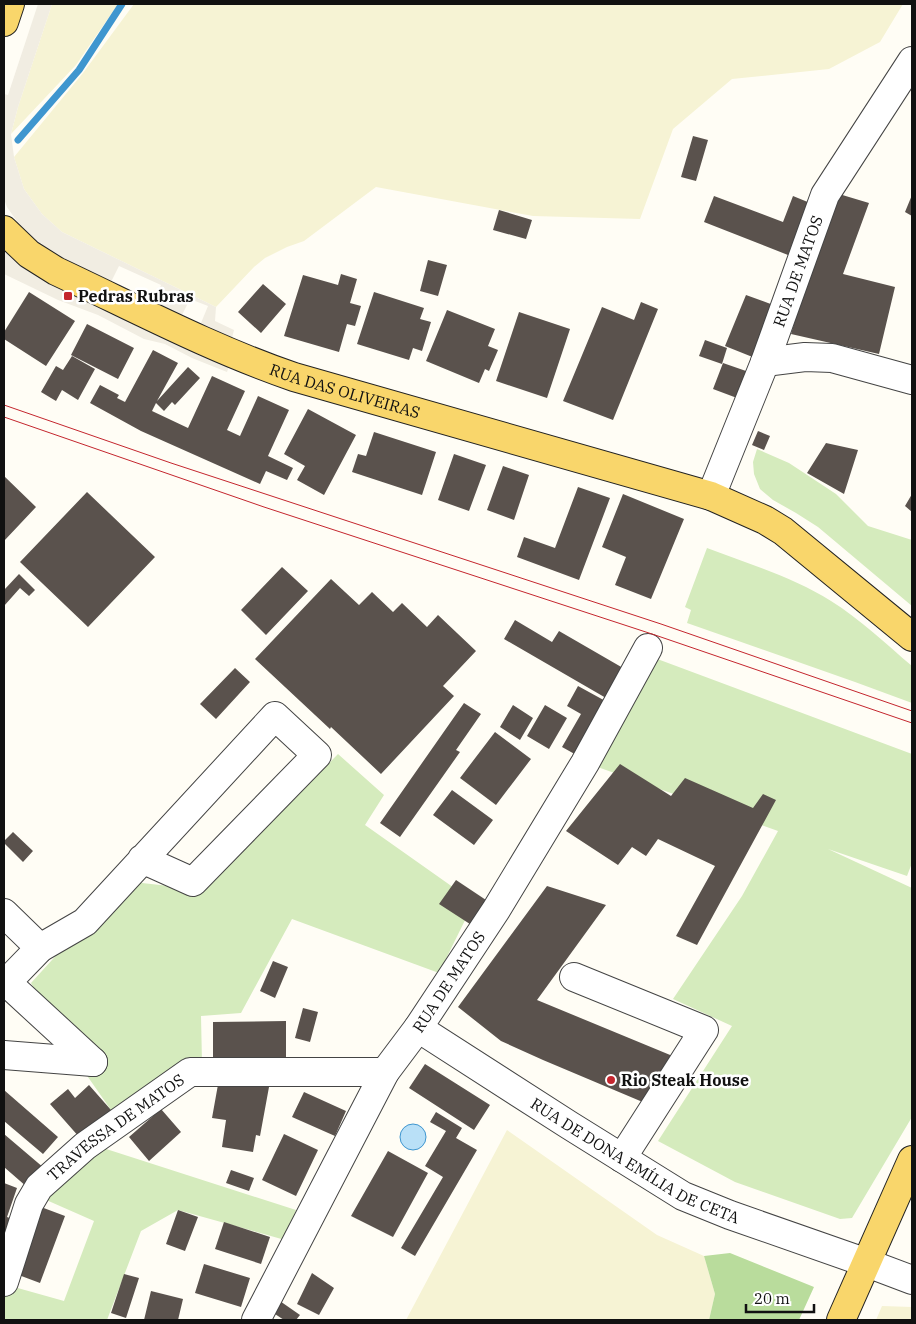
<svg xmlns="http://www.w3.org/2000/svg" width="916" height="1324" font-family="'IBM Plex Serif',serif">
<rect width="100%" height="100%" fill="#fffdf5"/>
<!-- farmland -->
<path fill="#f6f3d4" d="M52,4H118L76,65L11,134L18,107Z
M134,4H903L880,42L829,69L732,79L673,129L640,219L533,216L376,187L304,241L287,247L265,258L254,267L216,307L62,232L42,214L24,189L14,157L83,73Z
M507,1130L657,1235L704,1256L715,1294L709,1320H406Z
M882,1306L912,1307V1320H876Z"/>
<!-- green -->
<path fill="#d5ebbd" d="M757,449L789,463L836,494L868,526L912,540V606L818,527L796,513L773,500L760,489L754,474L753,462Z
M707,548C749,564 793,577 831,601C860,619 886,644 912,666V703L855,682L687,623L691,610L685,607Z
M652,657L912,754V863L907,876L828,849L912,888V1117L852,1218L840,1219L735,1182L658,1141L732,1026L673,999L742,896L778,831L589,764Z
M338,754L384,795L365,825L474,902L439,973L292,919L241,1013L201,1016L202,1063L111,1110L74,1057L31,983L124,881L205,890Z
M100,1147L296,1210L285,1240L178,1210L141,1231L107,1320H4V1296L7,1285L64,1301L94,1221L44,1199Z"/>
<!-- forest -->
<path fill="#b9dc9c" d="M730,1253L814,1287L799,1320H709L715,1294L704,1256Z"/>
<!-- plaza -->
<path fill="#f1ede2" d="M38,4H52L18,107L11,134L14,157L24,189L42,214L62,232L216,307L215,321L234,330L232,338L201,323L208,306L190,299L182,315L155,302L161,285L119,266L111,282L59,259L23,230L7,207L4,199V94L8,95Z
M4,252L230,363L227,372L192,358L165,344L144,339L98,315L58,300L4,274Z"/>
<!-- water -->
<path fill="#b9e0f7" stroke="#3f96cf" d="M400 1137a13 13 0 1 1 26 0a13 13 0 1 1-26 0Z"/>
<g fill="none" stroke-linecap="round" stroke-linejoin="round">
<!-- stream -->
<path stroke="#3f96cf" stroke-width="7" d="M18,140L79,70L122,4"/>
</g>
<!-- building -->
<path fill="#5a524d" d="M693,136L708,140L696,181L681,177Z
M839,194L869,203L843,274L895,287L879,354L791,334L811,266Z
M912,195V216L905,212Z
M714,196L783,222L793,196L815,205L801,242L794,239L788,255L704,222Z
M499,210L532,220L526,239L493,230Z
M428,260L447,265L438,296L420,291Z
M341,274L357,279L350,303L361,306L355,326L347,324L339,352L284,336L303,275L338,285Z
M263,284L286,304L261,333L238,312Z
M29,292L75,321L46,366L4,339V332Z
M374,292L424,308L420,319L431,322L422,351L413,348L409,360L357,344Z
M746,295L776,306L755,358L725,346Z
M641,302L658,309L613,420L563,401L602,307L634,320Z
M447,310L495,329L488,346L498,350L489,371L485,369L479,383L426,361Z
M519,312L570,329L547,398L496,381Z
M87,324L134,348L118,379L71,355Z
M705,340L727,348L722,364L699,356Z
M153,350L178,363L157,401L188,367L200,378L175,405L172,402L164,411L156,403L152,411L188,428L212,376L245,391L227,430L240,436L258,396L289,410L268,456L293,468L287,480L266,471L260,484L141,431L90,403L100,385L119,395L117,398L125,402Z
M72,356L95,369L78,400L62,390L56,401L41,392L56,366L63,370Z
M723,363L746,371L737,398L713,389Z
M308,409L356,435L324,495L297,480L305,466L284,454Z
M758,431L770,436L764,450L752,445Z
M374,432L436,452L422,495L352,472L358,454L366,456Z
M826,443L858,450L844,494L807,473Z
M454,454L486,465L469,511L438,500Z
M503,466L529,475L514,520L487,510Z
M4,476L36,507L4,541Z
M578,487L610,498L579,580L517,557L524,537L555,548Z
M87,492L155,557L88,627L20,562Z
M623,494L684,519L651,599L615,585L626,557L602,547Z
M912,494V512L905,506Z
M282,567L308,591L266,635L241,610Z
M19,574L35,590L29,596L20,588L4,606V590Z
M331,579L359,605L372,592L393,612L402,603L427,627L438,615L476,651L443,686L454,696L381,774L331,727L330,729L255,659Z
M515,620L552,642L559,631L623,668L606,698L504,639Z
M235,668L250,682L216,719L200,704Z
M578,686L609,703L580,757L562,747L581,714L567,706Z
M464,703L481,714L456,750L460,752L400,837L380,823Z
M513,705L533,718L520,740L500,727Z
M545,705L567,718L549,749L527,736Z
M495,732L531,759L496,805L460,778Z
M620,764L671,796L685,778L753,808L763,794L776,800L697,945L676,936L715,866L658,839L646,856L632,847L618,865L566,831Z
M452,790L493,820L474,845L433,815Z
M13,832L33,851L23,862L4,843V841Z
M456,880L489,902L473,926L439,904Z
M547,886L606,905L537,1000L675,1057L645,1103L543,1060L501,1041L458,1007Z
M273,961L288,967L275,998L260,991Z
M303,1008L318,1012L310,1042L295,1038Z
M286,1021V1061H213V1022Z
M425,1064L490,1105L474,1130L409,1088Z
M219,1079L269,1087L260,1136L256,1135L253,1152L222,1147L226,1120L212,1118Z
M89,1085L111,1110L80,1138L50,1104L68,1089L75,1098Z
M4,1090L58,1137L43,1154L4,1121Z
M304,1092L346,1111L335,1136L292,1117Z
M161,1109L181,1132L149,1161L129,1137Z
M436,1112L462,1128L456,1138L477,1150L415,1256L401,1248L443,1177L425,1166L446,1131L430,1122Z
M4,1134L44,1168L27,1187L4,1167Z
M284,1134L318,1150L296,1196L262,1180Z
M388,1151L428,1173L393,1237L351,1216Z
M231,1170L254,1178L249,1191L226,1183Z
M4,1183L17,1188L7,1217L15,1220L4,1248Z
M33,1204L65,1216L40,1283L8,1271Z
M178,1210L198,1217L185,1251L166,1244Z
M224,1222L270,1237L261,1264L215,1249Z
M204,1264L250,1278L241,1307L195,1293Z
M312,1273L334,1288L319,1315L297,1304Z
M124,1274L139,1278L126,1318L111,1313Z
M151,1291L183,1299L178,1320H144Z
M277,1299L300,1315L296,1320H284L269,1310Z"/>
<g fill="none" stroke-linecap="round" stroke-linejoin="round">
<defs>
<g id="minor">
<path d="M765,362L805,357L832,358L912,380"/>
<path id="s1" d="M711,496L765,362L825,195L912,61"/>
<path d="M4,913L40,948"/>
<path d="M574,977L704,1030L622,1158"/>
<path d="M4,980L93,1062"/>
<path d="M7,982L40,948L85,922L275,716L317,755L193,882L142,859"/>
<path id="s2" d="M418,1028L569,1125L683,1196L730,1215L867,1263L912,1280"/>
<path d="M4,1055L93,1062"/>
<path id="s3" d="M4,1282L29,1204L39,1187L85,1146L190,1072H385"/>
<path id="s4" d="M256,1320L385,1072L418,1028L496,910L585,763L648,648"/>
</g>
<g id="major">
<path d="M4,22L10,4"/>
<path id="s5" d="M4,230L29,254L56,271C135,308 212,349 294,377L711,496L765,520L783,531L912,637"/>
<path d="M841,1320L912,1160"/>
</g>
</defs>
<!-- minor casing -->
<use href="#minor" stroke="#444" stroke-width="30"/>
<!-- major casing -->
<use href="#major" stroke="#222" stroke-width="30"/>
<!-- minor -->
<use href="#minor" stroke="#fff" stroke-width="28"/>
<!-- major -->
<use href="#major" stroke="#f9d66b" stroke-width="28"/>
<!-- tram -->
<path stroke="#c4262e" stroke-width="1" d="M4,405L171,463L661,624L912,711
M4,417L264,507L655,635L912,723"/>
</g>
<!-- markers -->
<g fill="#c4262e" stroke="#fff" stroke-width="2">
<rect x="63" y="291" width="10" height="10" rx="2.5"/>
<circle cx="611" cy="1080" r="5"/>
</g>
<g text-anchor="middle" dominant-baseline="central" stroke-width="5" stroke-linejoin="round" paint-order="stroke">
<!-- street labels -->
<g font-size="16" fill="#111" stroke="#fff">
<text stroke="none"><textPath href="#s1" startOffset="241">RUA DE MATOS</textPath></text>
<text stroke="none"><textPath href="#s5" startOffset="380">RUA DAS OLIVEIRAS</textPath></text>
<text stroke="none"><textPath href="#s4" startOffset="390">RUA DE MATOS</textPath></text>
<text stroke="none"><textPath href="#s3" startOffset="199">TRAVESSA DE MATOS</textPath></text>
<text stroke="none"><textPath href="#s2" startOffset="255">RUA DE DONA EMÍLIA DE CETA</textPath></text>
</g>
<!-- poi labels -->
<g font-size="16" font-weight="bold" fill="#111" stroke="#fff" text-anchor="start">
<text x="78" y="296">Pedras Rubras</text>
<text x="621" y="1080">Rio Steak House</text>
</g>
</g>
<!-- border -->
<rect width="916" height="1324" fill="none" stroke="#111111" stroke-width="10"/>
<!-- scale -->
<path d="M746 1304v8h68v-8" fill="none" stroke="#111111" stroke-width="2.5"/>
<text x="754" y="1304" font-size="15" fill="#111111" stroke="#ffffff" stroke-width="4" paint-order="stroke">20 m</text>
</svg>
